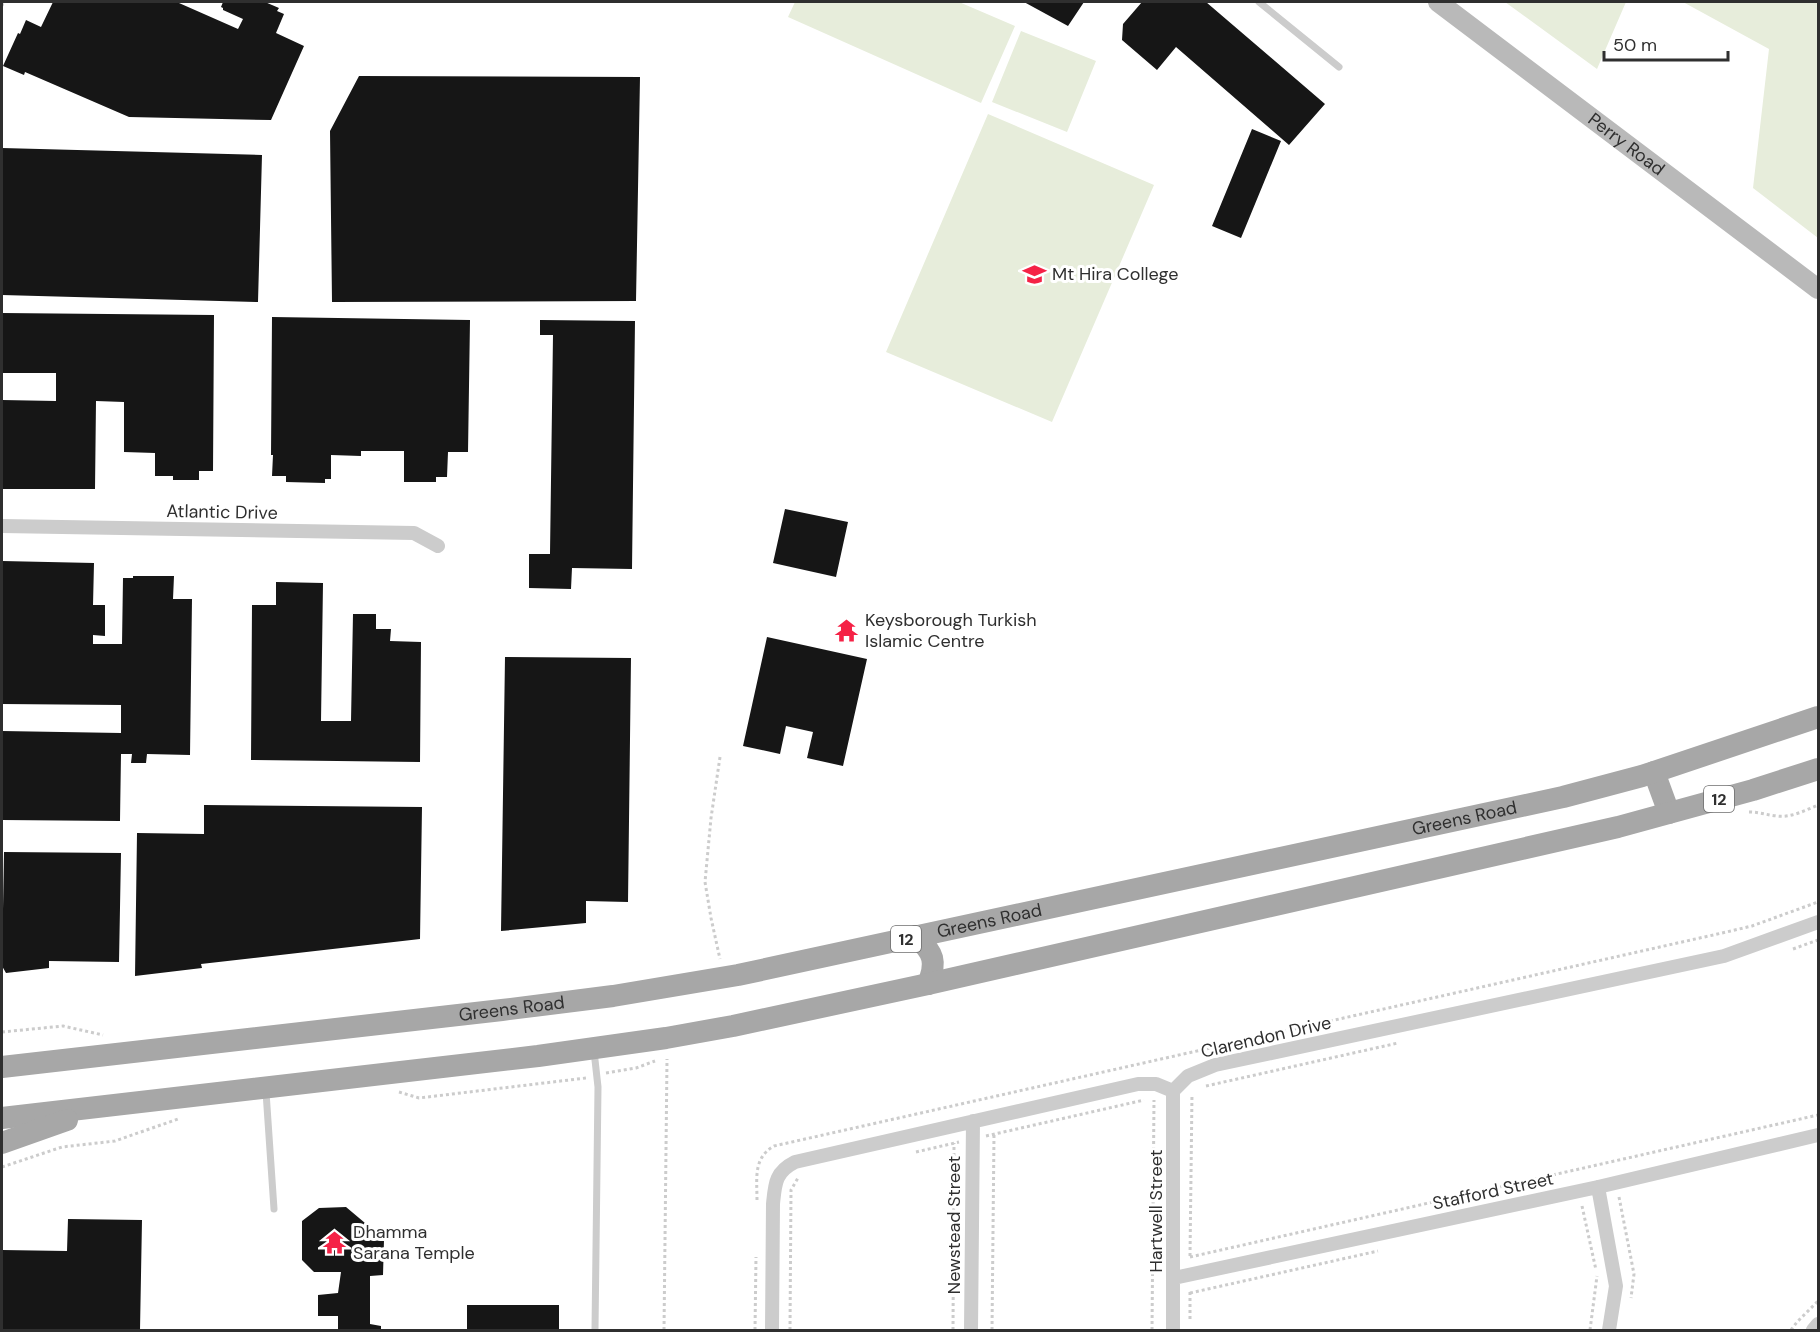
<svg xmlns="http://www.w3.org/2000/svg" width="1820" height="1332" font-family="'DM Sans',sans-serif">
<rect width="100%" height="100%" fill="#fff"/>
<!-- green -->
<path fill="#e7eddb" d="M795,2H959L1015,26L981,103L788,17Z
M1505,2H1626L1597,69Z
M1683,2H1818V238L1753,188L1769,49Z
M1021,31L1096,61L1067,132L992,102Z
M988,114L1154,185L1052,422L886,352Z"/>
<!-- building -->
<path fill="#161616" d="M53,2H180L179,3L238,29L243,19L223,10V8L221,7L223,2H265L279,8L277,11L284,14L276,33L304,46L271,120L129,117L25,72L24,75L3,66L18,33L20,34L26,20L41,27Z
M1024,2H1084L1068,26Z
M1142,2H1206L1325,104L1289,145L1176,47L1157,70L1122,40L1123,24Z
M359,76L640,77L636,301L332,302L330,131Z
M1252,129L1281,141L1241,238L1212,226Z
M2,148L262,155L258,302L2,295Z
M2,313L214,315L213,471H199V480H173V476H155V453L124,452V402L96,401L95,489H2V400L56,401V373H2Z
M272,317L470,320L468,452H448L447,477H436V482H404V451H361V456L331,455V479H325V483L286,482V476H272L273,455H271Z
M540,320L635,321L632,569L572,568L571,589L529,588V554H550L553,335H540Z
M785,509L848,522L836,577L773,563Z
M2,561L94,563L93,605H105V636L93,635V644H122L123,578H133V576H174L173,599H192L190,755L147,754L146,763H131L132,754H121L120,821L2,820V731L121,733V705L2,704Z
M276,582L323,583L321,721H351L353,614H376V629H391L390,641L421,642L420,762L251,760L252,605H276Z
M767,637L867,659L843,766L807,758L813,732L786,726L780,754L743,746Z
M505,657L631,658L628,902L586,901V923L501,931Z
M204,805L422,807L420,939L201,964L202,968L135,976L137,833L204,834Z
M4,852L121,853L119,962L49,961V968L6,973L2,966Z
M346,1207L365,1223L367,1237L384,1240L383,1275L370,1276V1324L381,1326V1330H338V1316H318V1295L338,1293L341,1272H314L302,1260V1221L319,1208Z
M68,1219L142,1220L140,1330H2V1250L67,1251Z
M467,1305H559V1330H467Z"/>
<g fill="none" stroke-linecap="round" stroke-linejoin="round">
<!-- path -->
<path stroke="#ccc" stroke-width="3" stroke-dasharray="3 3" stroke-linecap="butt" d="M2,6L3,2
M720,757L711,818L705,882L711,918L720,959
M1749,812C1759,812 1767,815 1777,816C1791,818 1806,810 1818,805
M1793,949L1818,940
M2,1032L63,1026L103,1035
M606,1073L636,1068L655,1061
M1206,1086L1398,1043
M399,1092L419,1098L586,1078
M986,1136L1144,1100
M916,1152L959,1142
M2,1167L62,1147L115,1141L178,1119
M1619,1197L1634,1274L1631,1298
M757,1200C757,1178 753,1158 774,1146L1722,933L1752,926L1818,902
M1582,1206L1596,1270
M1190,1256L1192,1094
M1190,1257L1818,1115
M1190,1293L1378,1251
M1190,1319V1292
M664,1330L667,1059
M755,1330L756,1257
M790,1330L791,1190L798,1178
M953,1330L954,1143
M992,1330L994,1134
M1152,1330L1154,1100
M1590,1330L1597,1276
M1791,1330L1797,1322L1818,1301"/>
<!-- service -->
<path stroke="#ccc" stroke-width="7" d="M1259,2L1339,67
M594,1051L598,1087L595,1330
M266,1092L274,1209"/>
<!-- minor -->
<path stroke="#ccc" stroke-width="14" d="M2,526L414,533L438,546
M1173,1091L1188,1076L1215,1065L1724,956L1818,922
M1598,1187L1616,1286L1609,1330
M1174,1278L1598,1187L1818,1135
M772,1330L773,1204C775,1184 775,1172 795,1162L1138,1084H1156L1173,1091
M971,1330L973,1121
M1173,1330V1091
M1813,1330L1818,1324"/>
<!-- secondary -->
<path stroke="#b9b9b9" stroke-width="20" id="s1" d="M1438,2L1818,289"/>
<!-- primary -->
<g stroke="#a7a7a7" stroke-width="22">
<path d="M1654,772L1669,813"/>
<path d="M916,936C934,953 937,962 928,984"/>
<path id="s2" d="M2,1067L502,1010L613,996L738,975L1563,797L1642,776L1818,717"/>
<path d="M2,1118L538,1056L666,1038L733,1026L928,984L1618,827L1753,790L1818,769"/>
<path d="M2,1143L67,1120"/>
</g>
</g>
<!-- icons -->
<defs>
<symbol id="school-bare" viewBox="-9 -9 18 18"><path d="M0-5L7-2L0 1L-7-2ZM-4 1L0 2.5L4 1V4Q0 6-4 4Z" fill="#f52246" stroke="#fff" stroke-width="2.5" paint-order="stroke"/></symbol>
<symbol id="temple-bare" viewBox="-9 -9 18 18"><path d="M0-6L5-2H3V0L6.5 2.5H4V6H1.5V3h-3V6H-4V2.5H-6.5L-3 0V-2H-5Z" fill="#f52246" stroke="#fff" stroke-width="2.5" paint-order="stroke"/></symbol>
</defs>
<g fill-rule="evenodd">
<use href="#school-bare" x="1018" y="258" width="33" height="33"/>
<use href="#temple-bare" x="830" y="614" width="33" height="33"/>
<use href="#temple-bare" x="318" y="1226" width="33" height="33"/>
</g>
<g text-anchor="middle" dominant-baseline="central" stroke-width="6" stroke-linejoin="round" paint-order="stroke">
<!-- shield labels -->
<g fill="#fff" stroke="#6d6d6d" stroke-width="1.5">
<rect x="1704" y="786" width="30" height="26" rx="4.5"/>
<rect x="891" y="926" width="30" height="26" rx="4.5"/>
</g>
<g font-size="16" font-weight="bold" fill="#2f2f2f">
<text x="1719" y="799">12</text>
<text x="906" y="939">12</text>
</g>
<!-- street labels -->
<g font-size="18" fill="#2f2f2f" stroke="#fff">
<text stroke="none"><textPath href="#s1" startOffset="236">Perry Road</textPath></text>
<text transform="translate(222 512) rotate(1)">Atlantic Drive</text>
<text stroke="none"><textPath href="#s2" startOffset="1485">Greens Road</textPath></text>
<text stroke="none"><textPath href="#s2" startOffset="999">Greens Road</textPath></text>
<text stroke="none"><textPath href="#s2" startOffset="513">Greens Road</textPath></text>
<text transform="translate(1266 1037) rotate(-13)">Clarendon Drive</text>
<text transform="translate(1493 1191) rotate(-12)">Stafford Street</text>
<text transform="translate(1156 1211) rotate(-90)">Hartwell Street</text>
<text transform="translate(954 1225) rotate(-90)">Newstead Street</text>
</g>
<!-- poi labels -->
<g font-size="18" fill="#2f2f2f" stroke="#fff" text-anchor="start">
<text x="1052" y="274">Mt Hira College</text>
<text x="865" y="620">Keysborough Turkish<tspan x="865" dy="21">Islamic Centre</tspan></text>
<text x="353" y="1232">Dhamma<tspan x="353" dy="21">Sarana Temple</tspan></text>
</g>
</g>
<!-- border -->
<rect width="1820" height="1332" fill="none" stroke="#2f2f2f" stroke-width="6"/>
<!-- scale -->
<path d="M1604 51v9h124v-9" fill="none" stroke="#2f2f2f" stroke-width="3"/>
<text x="1613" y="51" font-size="18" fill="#2f2f2f" stroke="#ffffff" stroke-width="4.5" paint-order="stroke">50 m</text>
</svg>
